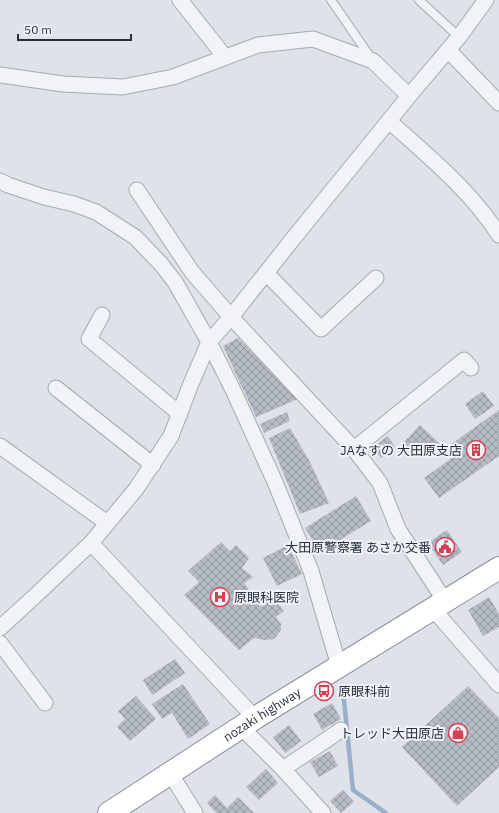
<svg xmlns="http://www.w3.org/2000/svg" width="499" height="813" font-family="'IBM Plex Sans','Noto Sans JP',sans-serif">
<defs>
<pattern id="building-cross-hatch" width="8" height="8" patternUnits="userSpaceOnUse"><rect width="8" height="8" fill="#b6bcc6"/><path d="M0 0l8 8M0 8l8-8" fill="none" stroke="#9499a2"/></pattern>
</defs>
<rect width="100%" height="100%" fill="#dfe3e9"/>
<g fill="none" stroke-linecap="round" stroke-linejoin="round">
<!-- stream -->
<path stroke="#99afca" stroke-width="4.5" d="M343,690L353,790L386,813"/>
</g>
<!-- building -->
<path fill="url(#building-cross-hatch)" d="M238,338L298,399L256,417L223,346Z
M483,391L494,406L475,419L465,404Z
M499,410V456L439,498L424,478L456,455L450,445Z
M287,412L290,421L264,433L260,424Z
M420,425L440,444L429,455L421,448L413,455L402,444Z
M290,428L310,462L329,503L300,514L269,438Z
M388,436L395,447L381,458L373,447Z
M356,496L371,521L320,552L305,528Z
M447,530L462,552L443,565L428,543Z
M221,542L230,551L236,545L249,558L242,568L253,577L244,583L262,607L273,598L284,611L276,617L281,624V630L274,639L265,640L254,638L239,650L184,595L199,582L188,571Z
M288,545L302,574L277,586L263,558Z
M489,597L499,614V627L483,636L468,610Z
M175,659L185,673L152,695L143,680Z
M183,684L210,724L188,739L172,713L162,719L152,704Z
M468,686L499,718V767L457,806L402,747Z
M136,696L156,719L130,741L117,727L125,719L118,711Z
M332,703L341,719L322,730L313,714Z
M289,725L301,741L285,753L273,737Z
M330,751L338,766L319,777L310,762Z
M266,769L278,783L259,800L246,787Z
M343,790L354,802L341,813L330,801Z
M215,795L227,808L238,797L254,813H216L207,803Z"/>
<g fill="none" stroke-linecap="round" stroke-linejoin="round">
<defs>
<path id="service" d="M331,0L371,58
M419,0L459,37"/>
<path id="minor" d="M180,0L225,57
M448,50L499,103
M0,75L63,84L123,87L173,77L258,45L313,39L373,61L409,96
M389,121C428,156 470,190 499,235
M0,181L8,185L44,197L74,204L96,212L135,237L161,264L175,282L209,342L233,390L275,482L311,571L339,666
M137,190L192,272L231,317L354,449L380,483L398,529L445,601
M266,273L321,329L376,278
M102,315L89,339L180,414
M56,388L153,465
M0,446L107,523
M354,449L464,360L471,368
M91,543L255,718
M433,609L499,685
M0,628L35,596L91,543L136,489L171,436L190,386L209,342L231,317L292,240L409,96L459,37L486,0
M0,643L45,703
M241,727L283,769L323,813
M283,769L341,730
M170,773L195,813"/>
<g id="trunk">
<path id="s1" d="M109,813L255,718L499,568"/>
</g>
</defs>
<!-- service casing -->
<use href="#service" stroke="#a4aab3" stroke-width="10"/>
<!-- minor casing -->
<use href="#minor" stroke="#a4aab3" stroke-width="17"/>
<!-- trunk casing -->
<use href="#trunk" stroke="#868fa0" stroke-width="24"/>
<!-- service -->
<use href="#service" stroke="#f2f3f7" stroke-width="8"/>
<!-- minor -->
<use href="#minor" stroke="#f2f3f7" stroke-width="15"/>
<!-- trunk -->
<use href="#trunk" stroke="#fff" stroke-width="22"/>
</g>
<!-- icons -->
<defs>
<symbol id="building-ring" viewBox="-11 -11 22 22"><circle r="9.5" fill="#eff2f6" stroke="#d14153" stroke-width="1.5"/><path d="M-4-6H4V6H1V3H-1V6H-4ZM-2.5-4.3h1.7v1.8h-1.7ZM.8-4.3h1.7v1.8H.8ZM-2.5-1h1.7V.8h-1.7ZM.8-1h1.7V.8H.8Z" fill="#d14153"/></symbol>
<symbol id="civic-ring" viewBox="-11 -11 22 22"><circle r="9.5" fill="#eff2f6" stroke="#d14153" stroke-width="1.5"/><path d="M-.6-6.5H3V-4.5H.6V-3L4-1V1h2V6H-6V1h2V-1L-.6-3ZM-1.2 2.5V6h2.4V2.5Z" fill="#d14153"/></symbol>
<symbol id="hospital-ring" viewBox="-11 -11 22 22"><circle r="9.5" fill="#eff2f6" stroke="#d14153" stroke-width="1.5"/><path d="M-5-5h3v3.5h4V-5h3V5h-3V1.5h-4V5h-3Z" fill="#d14153"/></symbol>
<symbol id="bus-ring" viewBox="-11 -11 22 22"><circle r="9.5" fill="#eff2f6" stroke="#d14153" stroke-width="1.5"/><path d="M-5-6H5V4H4V6H2V4H-2V6H-4V4H-5ZM-3.5-4V0h7V-4ZM-3.5 1.2v1.5H-2V1.2ZM2 1.2v1.5H3.5V1.2Z" fill="#d14153"/></symbol>
<symbol id="shop-ring" viewBox="-11 -11 22 22"><circle r="9.5" fill="#eff2f6" stroke="#d14153" stroke-width="1.5"/><path d="M-5-2.5h2.3a2.7 3.5 0 0 1 5.4 0H5L5.5 6h-11ZM-1.5-2.5h3a1.5 2.3 0 0 0-3 0Z" fill="#d14153"/></symbol>
</defs>
<g fill-rule="evenodd">
<use href="#building-ring" x="465" y="439" width="22" height="22"/>
<use href="#civic-ring" x="434" y="536" width="22" height="22"/>
<use href="#hospital-ring" x="209" y="586" width="22" height="22"/>
<use href="#bus-ring" x="313" y="680" width="22" height="22"/>
<use href="#shop-ring" x="447" y="722" width="22" height="22"/>
</g>
<g text-anchor="middle" dominant-baseline="central" stroke-width="4" stroke-linejoin="round" paint-order="stroke">
<!-- poi labels -->
<g font-size="13" fill="#283040" stroke="#eff2f6" text-anchor="end">
<text x="462" y="450">JAなすの 大田原支店</text>
<text x="431" y="547">大田原警察署 あさか交番</text>
<text x="234" y="597" text-anchor="start">原眼科医院</text>
<text x="338" y="691" text-anchor="start">原眼科前</text>
<text x="444" y="733">トレッド大田原店</text>
</g>
<!-- street labels -->
<g font-size="13" fill="#283040" stroke="#eff2f6">
<text stroke="none"><textPath href="#s1" startOffset="182">nozaki highway</textPath></text>
</g>
</g>
<!-- scale -->
<path d="M18 34v6h113v-6" fill="none" stroke="#283040" stroke-width="2"/>
<text x="24" y="34" font-size="12" fill="#283040" stroke="#eff2f6" stroke-width="3" paint-order="stroke">50 m</text>
</svg>
